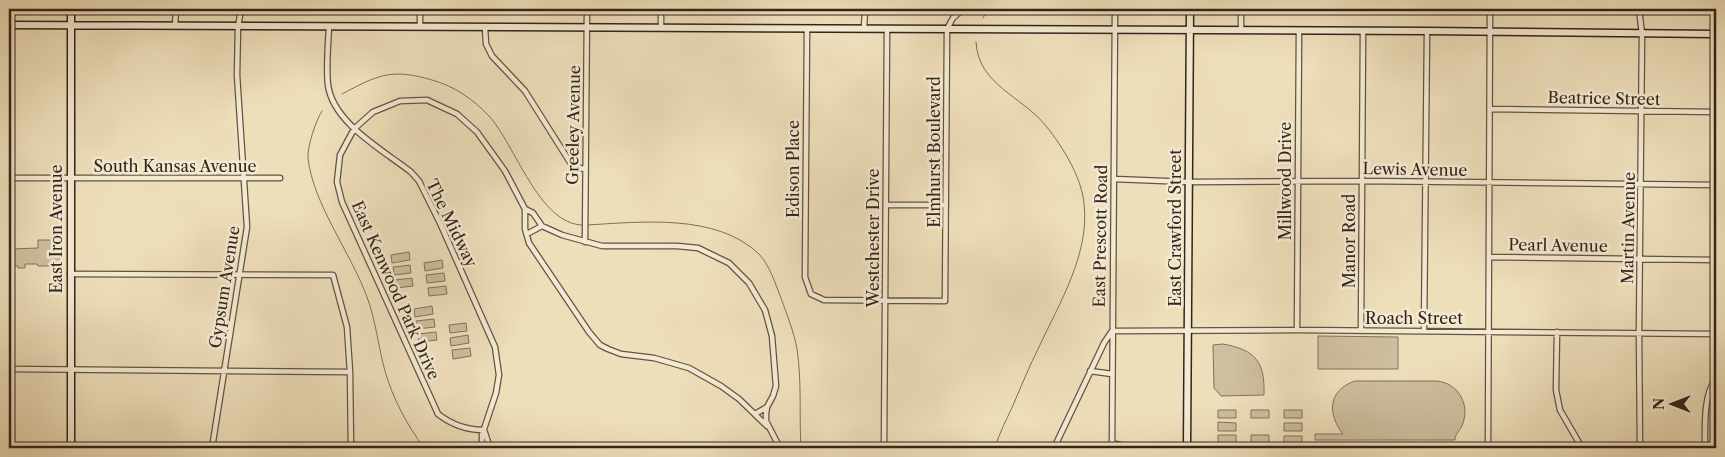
<svg xmlns="http://www.w3.org/2000/svg" width="1725" height="457" font-family="'Libre Caslon Text',serif">
<rect width="100%" height="100%" fill="#eedfbb"/>
<filter id="stains"><feTurbulence type="fractalNoise" baseFrequency=".004" numOctaves="4"/><feColorMatrix values="0 0 0 0 .2 0 0 0 0 .09 0 0 0 0 .02 0 0 0 .5 -.17"/></filter>
<radialGradient id="worn" r=".72"><stop offset=".6" stop-color="#630" stop-opacity="0"/><stop offset="1" stop-color="#630" stop-opacity=".3"/></radialGradient>
<!-- green -->
<path fill="#cebfa0" stroke="#80725e" d="M38,240H59L60,266H38L37,264H25V268H18V266H9V249L38,248Z
M409,252L410,260L392,263L391,255Z
M442,260L443,268L425,271L424,263Z
M410,265L411,273L394,275L393,267Z
M444,273L445,281L427,283L426,275Z
M412,278L413,286L396,288L395,280Z
M446,286L447,294L429,296L428,288Z
M432,306L433,314L415,317L414,309Z
M434,319L435,327L417,329L416,321Z
M466,323L467,331L450,333L449,325Z
M436,332L437,340L419,342L418,334Z
M468,335L469,343L451,346L450,338Z
M1318,336L1398,337V369H1318Z
M1223,344C1256,350 1265,362 1264,395L1221,396L1214,388L1213,345Z
M470,348L471,356L453,359L452,350Z
M1355,381H1437C1457,383 1470,403 1463,423C1461,430 1455,433 1455,440H1315V434H1343C1327,414 1328,390 1355,381Z
M1218,410H1236V418H1218Z
M1251,410H1269V418H1251Z
M1284,410H1302V418H1284Z
M1218,422L1236,423V431H1218Z
M1284,423H1302V431H1284Z
M1218,435H1236V444H1218Z
M1251,435H1269V444H1251Z
M1284,436H1302V444H1284Z"/>
<g fill="none" stroke-linecap="round" stroke-linejoin="round">
<!-- stream -->
<path stroke="#7c6f5b" stroke-width="1" d="M983,18L988,9
M976,42C978,85 1022,96 1046,126C1063,147 1082,178 1084,204C1090,253 1059,304 1039,347C1030,365 1022,384 1014,403C1008,417 999,433 995,448
M342,94C378,75 391,68 432,80C454,86 473,99 489,116C515,144 539,225 583,225
M322,111C316,120 307,147 308,158C313,204 351,253 367,297C376,321 378,346 385,371C393,399 407,425 424,448
M587,225C641,222 716,213 759,254C770,266 775,283 781,298C787,315 794,332 797,349C802,382 799,416 801,448"/>
<defs>
<path id="street" d="M420,9V27
M1241,9V31
M1639,9L1642,34L1639,333L1640,448
M175,26L176,9
M329,27C328,45 326,67 328,85C333,123 383,150 411,172L419,181L440,223L495,347L499,375L496,393L482,435V448
M485,28L486,44L492,56L525,91L573,167L585,169
M661,28V9
M807,29L805,277L811,294L824,300L945,301L947,29L953,18L963,9
M864,29L865,9
M1490,109L1716,112
M9,178H280
M1114,179L1189,182L1362,181L1716,185
M886,205H946
M525,209V229L529,243L589,332L600,345L608,349L621,354L654,358L689,368L721,386L739,399L767,426
M527,234L542,226
M585,242L587,9
M1490,257L1716,260
M70,274L333,275L347,327L350,372L351,448
M1297,330L1299,31
M1361,331L1363,32
M1424,331L1427,31
M1557,332L1556,390L1560,410L1582,448
M9,369L350,372
M1090,371L1112,374
M755,414L767,407
M484,430C467,430 452,425 438,414L342,202L337,182L340,155L354,129L373,112L400,101L427,100L457,114L477,132L505,171L525,209L533,213L542,226L562,235L602,246H677L698,248L729,263L749,283L765,310L772,336L776,386L773,396L767,407L766,414V421L780,448
M484,430L490,448
M1112,443L1131,448
M212,448L247,227L237,75L238,27L241,9
M884,448L887,29
M1054,448L1104,343L1112,331L1297,330L1716,334
M1112,448L1115,9
M1488,448L1490,9
M1705,448C1705,429 1703,394 1716,379"/>
<path id="secondary" d="M71,9V448
M9,25L1427,31L1716,34
M501,448H514
M1187,448L1190,9"/>
</defs>
<!-- street casing -->
<use href="#street" stroke="#615443" stroke-width="7"/>
<!-- secondary casing -->
<use href="#secondary" stroke="#32251b" stroke-width="9"/>
<!-- street -->
<use href="#street" stroke="#f4ead3" stroke-width="4.5"/>
<!-- secondary -->
<use href="#secondary" stroke="#f4ead3" stroke-width="6"/>
</g>
<g text-anchor="middle" dominant-baseline="central" stroke-width="5" stroke-linejoin="round" paint-order="stroke">
<!-- street labels -->
<g font-size="16" fill="#32251b" stroke="#f4ead3">
<text transform="translate(1604 98) rotate(1)">Beatrice Street</text>
<text transform="translate(573 125) rotate(-89)">Greeley Avenue</text>
<text transform="translate(934 152) rotate(-90)">Elmhurst Boulevard</text>
<text x="175" y="166">South Kansas Avenue</text>
<text transform="translate(793 169) rotate(-90)">Edison Place</text>
<text transform="translate(1415 169) rotate(1)">Lewis Avenue</text>
<text transform="translate(1285 181) rotate(-90)">Millwood Drive</text>
<text transform="translate(452 223) rotate(64)">The Midway</text>
<text transform="translate(1175 228) rotate(-90)">East Crawford Street</text>
<text transform="translate(1628 228) rotate(-89)">Martin Avenue</text>
<text transform="translate(56 229) rotate(-90)">East Iron Avenue</text>
<text transform="translate(1100 236) rotate(-89)">East Prescott Road</text>
<text transform="translate(873 238) rotate(-90)">Westchester Drive</text>
<text transform="translate(1349 241) rotate(-90)">Manor Road</text>
<text transform="translate(1558 245) rotate(1)">Pearl Avenue</text>
<text transform="translate(224 287) rotate(-81)">Gypsum Avenue</text>
<text transform="translate(396 290) rotate(66)">East Kenwood Park Drive</text>
<text x="1414" y="318">Roach Street</text>
</g>
</g>
<!-- margin -->
<rect width="1725" height="457" fill="none" stroke="#eedfbb" stroke-width="30"/>
<rect x="10" y="10" width="1705" height="437" fill="none" stroke="#32251b" stroke-width="2.5"/>
<rect x="15" y="15" width="1695" height="427" fill="none" stroke="#32251b"/>
<!-- north arrow -->
<g transform="translate(1672 404) rotate(270)" stroke="#f4ead3" stroke-width="4" paint-order="stroke">
<path d="M0-4L9 19L0 12L-9 19Z" fill="#32251b"/>
<text y="-8" font-size="14" font-weight="bold" text-anchor="middle" fill="#32251b">N</text>
</g>
<rect width="100%" height="100%" filter="url(#stains)"/>
<rect width="100%" height="100%" fill="url(#worn)"/>
</svg>
